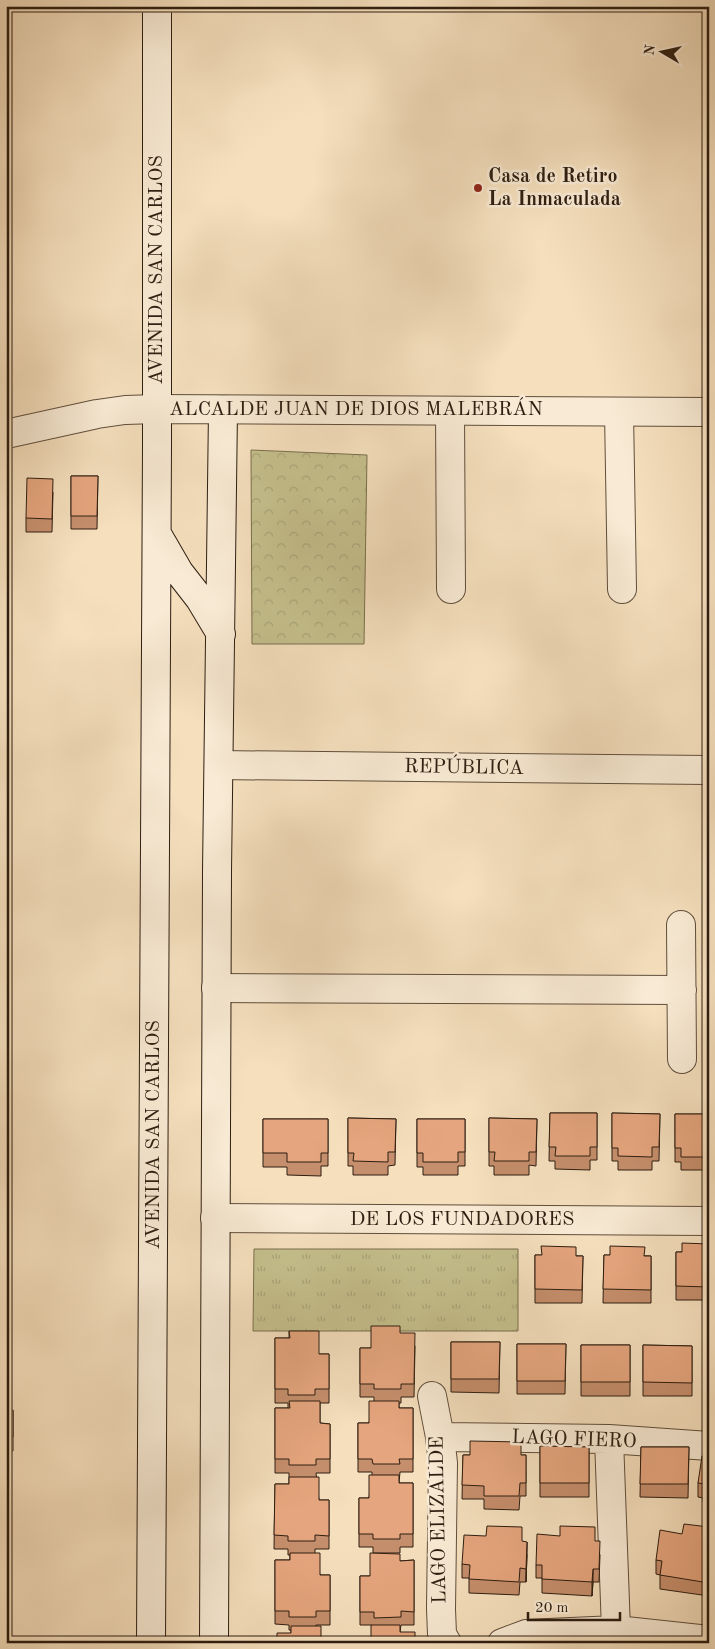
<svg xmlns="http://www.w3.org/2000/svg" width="715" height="1649" font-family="'Old Standard TT',serif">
<defs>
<pattern id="grass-tufts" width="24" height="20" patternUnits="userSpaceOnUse" patternTransform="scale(1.25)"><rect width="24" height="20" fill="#c4bf8c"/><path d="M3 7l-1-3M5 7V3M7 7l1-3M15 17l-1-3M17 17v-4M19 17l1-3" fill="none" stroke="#a9a478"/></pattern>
<pattern id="forest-crowns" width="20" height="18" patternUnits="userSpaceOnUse" patternTransform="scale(1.25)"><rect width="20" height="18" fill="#c4bf8c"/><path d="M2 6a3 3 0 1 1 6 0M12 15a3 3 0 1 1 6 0" fill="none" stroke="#a9a478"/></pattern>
</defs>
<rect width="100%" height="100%" fill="#f5dfbd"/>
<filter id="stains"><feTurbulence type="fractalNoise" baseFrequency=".004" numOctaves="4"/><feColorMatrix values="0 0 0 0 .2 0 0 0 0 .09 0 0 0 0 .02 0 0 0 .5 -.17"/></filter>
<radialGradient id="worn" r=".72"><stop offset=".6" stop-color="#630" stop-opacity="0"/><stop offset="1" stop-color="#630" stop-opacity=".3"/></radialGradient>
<!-- grass -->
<path fill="url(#grass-tufts)" stroke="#796e4e" d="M254,1249H518V1331H253Z"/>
<!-- forest -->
<path fill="url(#forest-crowns)" stroke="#796e4e" d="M251,450L367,455L364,644H252Z"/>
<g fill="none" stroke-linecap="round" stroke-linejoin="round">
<defs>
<path id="minor" d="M450,411L451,589
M619,412L622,589
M219,765L709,770
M681,925L682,1059
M216,988L682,990
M215,1218L709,1221
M432,1396L440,1437L443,1463L441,1609L442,1634L447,1643
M440,1437L609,1439L709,1446
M609,1439L616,1630
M502,1643L526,1634L616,1630L709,1640"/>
<path id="tertiary" d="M6,434L97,414L125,410L157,409L709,412"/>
<path id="secondary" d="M157,534L179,572L200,599L221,634
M151,1643L157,446V6
M214,1643L217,872L223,410"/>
</defs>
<!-- minor casing -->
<use href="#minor" stroke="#604e3c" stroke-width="30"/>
<!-- tertiary casing -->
<use href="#tertiary" stroke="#604e3c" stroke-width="30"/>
<!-- secondary casing -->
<use href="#secondary" stroke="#2e1e11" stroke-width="30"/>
<!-- minor -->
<use href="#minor" stroke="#f8ead4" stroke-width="28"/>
<!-- tertiary -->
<use href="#tertiary" stroke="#f8ead4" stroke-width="28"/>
<!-- secondary -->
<use href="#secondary" stroke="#f8ead4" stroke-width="28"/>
</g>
<!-- wall -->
<path fill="#c58e6c" stroke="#2e1e11" d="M71,476H98L97,529H71Z
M53,492L52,532H26V518Z
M6,634H10V674H6Z
M6,906H8V947H6Z
M550,1113H597V1160H590V1170L555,1169V1161H549Z
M612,1113L660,1114L659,1161H652V1170H618V1161H612Z
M675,1114H709V1170H681V1162H675Z
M348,1118L396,1119L395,1165L388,1166V1175H353V1166H348Z
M489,1118L537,1119L536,1166L529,1165V1175H494V1166H489Z
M263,1119H328V1166H321V1176L287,1175V1167H263Z
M417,1119H465V1166H458V1175H423V1167H417Z
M709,1244V1300H676V1252H682Z
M535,1255L583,1256L582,1303H535Z
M604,1255L651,1256V1303H603Z
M289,1331L319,1354H329V1403H320V1423L330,1424V1473H316L319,1500H329V1549H315V1553L320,1575H330V1625H316V1626L291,1633V1630H289V1625L275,1624V1560H290V1555H288V1549H274L275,1484H289V1473H275V1408H288V1403H275V1338H289Z
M400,1333L415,1346L414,1397H401V1403H399V1408H413V1472H400L399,1483H413V1547H400V1553H373V1547H359V1498H369L372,1475V1472H358V1423H369L374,1401V1397H360V1348H371Z
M451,1342H500L499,1393L451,1392Z
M517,1344H566L565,1394H517Z
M581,1345H630V1396H581Z
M643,1345L692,1346V1396H643Z
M13,1410V1451H6V1411Z
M540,1446L589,1447V1497H540Z
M641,1447H689L688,1498L640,1497Z
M709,1449V1503L703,1502V1498L698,1497V1483L708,1457Z
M463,1455H526V1496H520L519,1510L484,1509V1499H462Z
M709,1527V1596L660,1589V1575L656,1574V1560L682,1534Z
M522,1541L527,1555L526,1582H520L519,1595L469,1593V1578H462V1564Z
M595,1541L600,1555L599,1582H593L592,1596L542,1593V1578H536V1565Z
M414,1560V1625H401L400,1632L415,1643L371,1625H360V1576H370L400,1561Z"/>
<!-- shaded-wall -->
<path fill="#a07458" stroke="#2e1e11" d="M527,1542V1555L526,1582V1569Z
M593,1569V1582L592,1596V1582Z"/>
<!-- building -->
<path fill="#e5a57e" stroke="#2e1e11" d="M71,476H98L97,516H71Z
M27,478L53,479L52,519L26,518Z
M6,634H10V660H6Z
M6,906H8V933H6Z
M550,1113H597V1147H590V1156H555L556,1147H549Z
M612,1113L660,1114L659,1147H652V1157L618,1156V1148H612Z
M675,1114H709V1157H681V1148H675Z
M348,1118L396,1119L395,1152H388V1162L353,1161L354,1153H348Z
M489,1118L537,1119L536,1152H529V1161H494L495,1152H489Z
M263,1119H328V1153H321V1162H287V1153H263Z
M417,1119H465V1152H458V1162H423V1153H417Z
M682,1243L709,1244V1287L676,1286V1252H682Z
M541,1246L576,1247V1256H583L582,1290L535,1289V1255H542Z
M610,1246L645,1247L644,1256H651V1290L603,1289L604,1255H610Z
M371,1326H400V1333H415L414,1384H401V1389H374V1384H360V1348H371Z
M289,1331H319V1354H329V1389H315V1395H288V1389H275V1338H290Z
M451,1342H500L499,1379H451Z
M517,1344H566L565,1381H517Z
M581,1345H630V1382H581Z
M643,1345L692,1346V1383L643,1382Z
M289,1401H320V1423L330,1424V1459H316V1465H289V1459H275V1408H290Z
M369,1401H399V1408H413V1459H399L400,1464H373L372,1459H358V1423H369Z
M13,1410V1437H6V1411Z
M470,1441L521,1442V1455H526V1483H520L519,1496H484V1486L462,1485L463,1455H470Z
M540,1446L589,1447V1483H540Z
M641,1447H689L688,1484H640Z
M709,1449V1489L703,1488L704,1484L698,1483L702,1456L708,1457Z
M369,1475H399V1483H413V1534H400V1539H373V1534H359V1498H369Z
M289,1477H319V1500H329V1536L315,1535V1541H288V1536L274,1535L275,1484H289Z
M684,1524L709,1527V1583L660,1575L662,1561L656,1560L660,1530L682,1534Z
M487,1526L522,1527V1541L527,1542L526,1569L520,1568L519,1582L469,1579L470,1565L462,1564L464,1535L486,1536Z
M560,1526L595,1527V1541H600L599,1569H593L592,1582L542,1579V1565H536L537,1534L560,1536Z
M290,1553H320V1575H330V1611H316V1617H289V1611H275V1560H290Z
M370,1553L400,1554V1561L414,1560V1612L401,1611V1617L374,1618V1612H360V1576H370Z
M371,1625H400V1632H415V1643H371Z
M291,1626H321V1643H277V1633H291Z"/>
<!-- markers -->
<circle fill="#8f2418" stroke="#f8ead4" stroke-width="2" cx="478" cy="188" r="5"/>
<g text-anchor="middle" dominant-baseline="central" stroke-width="5" stroke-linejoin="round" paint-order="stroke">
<!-- poi labels -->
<g font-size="20" font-weight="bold" fill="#2e1e11" stroke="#f8ead4" text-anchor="start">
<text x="488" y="177">Casa de Retiro<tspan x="488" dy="23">La Inmaculada</tspan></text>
</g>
<!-- street labels -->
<g font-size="20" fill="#2e1e11" stroke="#f8ead4">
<text transform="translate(157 270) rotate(-90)">AVENIDA SAN CARLOS</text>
<text x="356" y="410">ALCALDE JUAN DE DIOS MALEBRÁN</text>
<text transform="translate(464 768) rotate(1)">REPÚBLICA</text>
<text transform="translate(154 1135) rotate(-90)">AVENIDA SAN CARLOS</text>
<text x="462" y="1220">DE LOS FUNDADORES</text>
<text transform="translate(574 1440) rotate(2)">LAGO FIERO</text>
<text transform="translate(439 1520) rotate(-91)">LAGO ELIZALDE</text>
</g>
</g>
<!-- margin -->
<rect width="715" height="1649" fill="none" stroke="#f5dfbd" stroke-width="25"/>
<rect x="8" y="8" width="700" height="1634" fill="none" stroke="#2e1e11" stroke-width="2.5"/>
<rect x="12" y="12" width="690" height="1624" fill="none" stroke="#2e1e11"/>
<!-- north arrow -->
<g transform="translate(662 52) rotate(279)" stroke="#f8ead4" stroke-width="4" paint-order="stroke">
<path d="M0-4L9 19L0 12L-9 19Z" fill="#2e1e11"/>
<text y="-8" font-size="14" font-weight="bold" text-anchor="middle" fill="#2e1e11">N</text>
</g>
<!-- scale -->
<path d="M528 1612v8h92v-8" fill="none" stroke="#2e1e11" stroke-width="2.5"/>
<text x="535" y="1612" font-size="15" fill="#2e1e11" stroke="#f8ead4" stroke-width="4" paint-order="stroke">20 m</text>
<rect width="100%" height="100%" filter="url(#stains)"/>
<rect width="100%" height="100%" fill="url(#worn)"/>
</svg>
